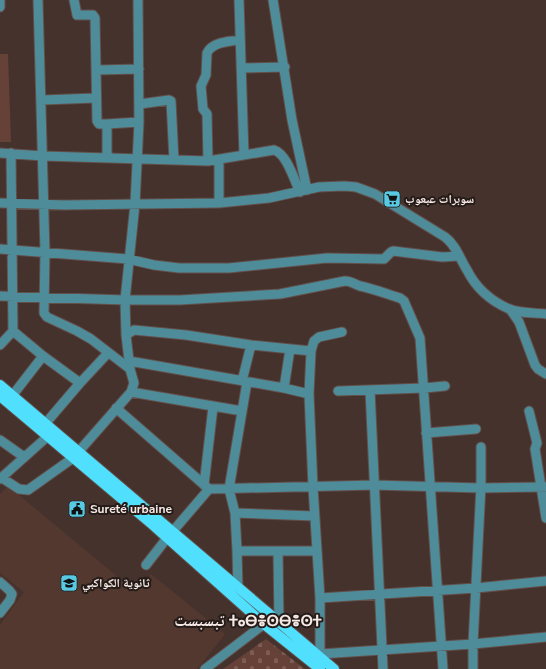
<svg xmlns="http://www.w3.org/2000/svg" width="546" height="669" font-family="'Nunito Sans','Noto Naskh Arabic','Noto Sans Tifinagh',sans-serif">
<defs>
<pattern id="cemetery-stones" width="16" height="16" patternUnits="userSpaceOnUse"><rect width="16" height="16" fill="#654137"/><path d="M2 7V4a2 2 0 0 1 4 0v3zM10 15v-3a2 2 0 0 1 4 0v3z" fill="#7c5c54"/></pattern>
</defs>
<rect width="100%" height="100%" fill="#46322c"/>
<!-- built -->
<path fill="#533830" d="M8,486L136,592L151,574L225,634L197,669H0V625L24,592L0,573V494Z"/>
<!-- cemetery -->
<path fill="url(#cemetery-stones)" d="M266,639L305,669H223Z"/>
<!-- pitch -->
<path fill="#654137" d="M0,54H8L11,142H0Z"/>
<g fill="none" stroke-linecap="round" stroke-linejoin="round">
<defs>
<path id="minor" d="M38,0L45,251L44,313L47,317L77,331L91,339L130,369
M74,0L77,15H93L95,18L97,121L99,124H107
M239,0L244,155
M273,0L292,120L307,190
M0,7V0
M241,68L285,67
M96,70L139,69
M42,100L96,98
M140,104L169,100L171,101L174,160
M0,153L43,156L208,161L274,150C287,154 294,180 300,192
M107,158V124L139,122
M219,160V203
M208,161L207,114L203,109L201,86L206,75L207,53C212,42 230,41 240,40
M0,203L65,205L219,203L269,198L319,187L344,186L356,187L375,194L445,237C456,245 460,259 467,270C476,288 491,301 509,309C519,313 536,313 546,314
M0,249L128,259L154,265L179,268H229L327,258L384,259L391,252L393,251L442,257L459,256
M0,296L125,300H180L280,294L345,281C351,281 354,284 360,286C374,289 387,294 400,298L404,301L420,338L443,669
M510,309L519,322L535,365L538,369L546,374
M13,331L43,356L80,383
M126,335L134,330L186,335L251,345L311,351
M0,345L13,331L11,153
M129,361L284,388L309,394
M242,381L251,345
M284,388L290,349
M370,390L383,669
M338,391L424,388L445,386
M131,392L242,411
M12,396L43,356
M116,408L209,489L374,485L481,488L546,487
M529,411L537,443L535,449L546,518
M45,424L80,383L108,353
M426,433L476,429
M0,440L24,457
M2,478L19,489L28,490L73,458L131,392L134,383L130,369L126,335L125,300L135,204L139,122L138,0
M0,479L47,437
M204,485L213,407
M235,513L314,516
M237,551H316
M278,552L279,623
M146,565L167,538L209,489
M0,582L9,590L12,594L10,600L0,613
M238,589L237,551L235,513L229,489L247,382
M320,598L476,588L546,581
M320,654L473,644L546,637
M320,657V598L313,487L309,394L311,351L314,341L319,337L342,332
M205,669L264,624L268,619
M473,669V644L481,485V447"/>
<path id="major" d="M0,385L334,669
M0,396L153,525L264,624L320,669"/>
</defs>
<!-- minor casing -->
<use href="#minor" stroke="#624f4a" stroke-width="11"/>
<!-- major casing -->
<use href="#major" stroke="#624f4a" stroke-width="12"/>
<!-- minor -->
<use href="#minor" stroke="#4e8c9a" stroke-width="9"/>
<!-- major -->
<use href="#major" stroke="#50dffd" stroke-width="10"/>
</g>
<!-- icons -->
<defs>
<symbol id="supermarket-square" viewBox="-11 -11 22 22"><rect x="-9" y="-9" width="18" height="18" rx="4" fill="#57c9e2" stroke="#251c19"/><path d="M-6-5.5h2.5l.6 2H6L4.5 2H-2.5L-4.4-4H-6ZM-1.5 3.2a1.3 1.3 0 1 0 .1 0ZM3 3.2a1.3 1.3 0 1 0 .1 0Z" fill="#111"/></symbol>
<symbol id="civic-square" viewBox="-11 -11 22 22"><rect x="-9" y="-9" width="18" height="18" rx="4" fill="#57c9e2" stroke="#251c19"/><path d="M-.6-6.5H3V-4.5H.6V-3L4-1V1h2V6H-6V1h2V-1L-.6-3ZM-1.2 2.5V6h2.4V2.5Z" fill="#111"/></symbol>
<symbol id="school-square" viewBox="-11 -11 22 22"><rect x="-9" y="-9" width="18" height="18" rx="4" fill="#57c9e2" stroke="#251c19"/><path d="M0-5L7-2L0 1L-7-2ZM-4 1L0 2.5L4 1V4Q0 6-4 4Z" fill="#111"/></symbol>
</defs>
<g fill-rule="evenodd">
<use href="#supermarket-square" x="382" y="189" width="20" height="20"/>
<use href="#civic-square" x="67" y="499" width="20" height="20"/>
<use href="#school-square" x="59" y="573" width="20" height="20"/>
</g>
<g text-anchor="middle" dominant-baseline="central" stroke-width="4" stroke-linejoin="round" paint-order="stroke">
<!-- poi labels -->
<g font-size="12" font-weight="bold" fill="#f7e9e5" stroke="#251c19" text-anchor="start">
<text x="405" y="199">سوبرات عبعوب</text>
<text x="90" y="509">Sureté urbaine</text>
<text x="82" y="583">ثانوية الكواكبي</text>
</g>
<!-- district labels -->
<g font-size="16" font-weight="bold" fill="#f7e9e5" stroke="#251c19">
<text x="248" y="621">تبسبست ⵜⴰⴱⴻⵙⴱⴻⵙⵜ</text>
</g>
</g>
</svg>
